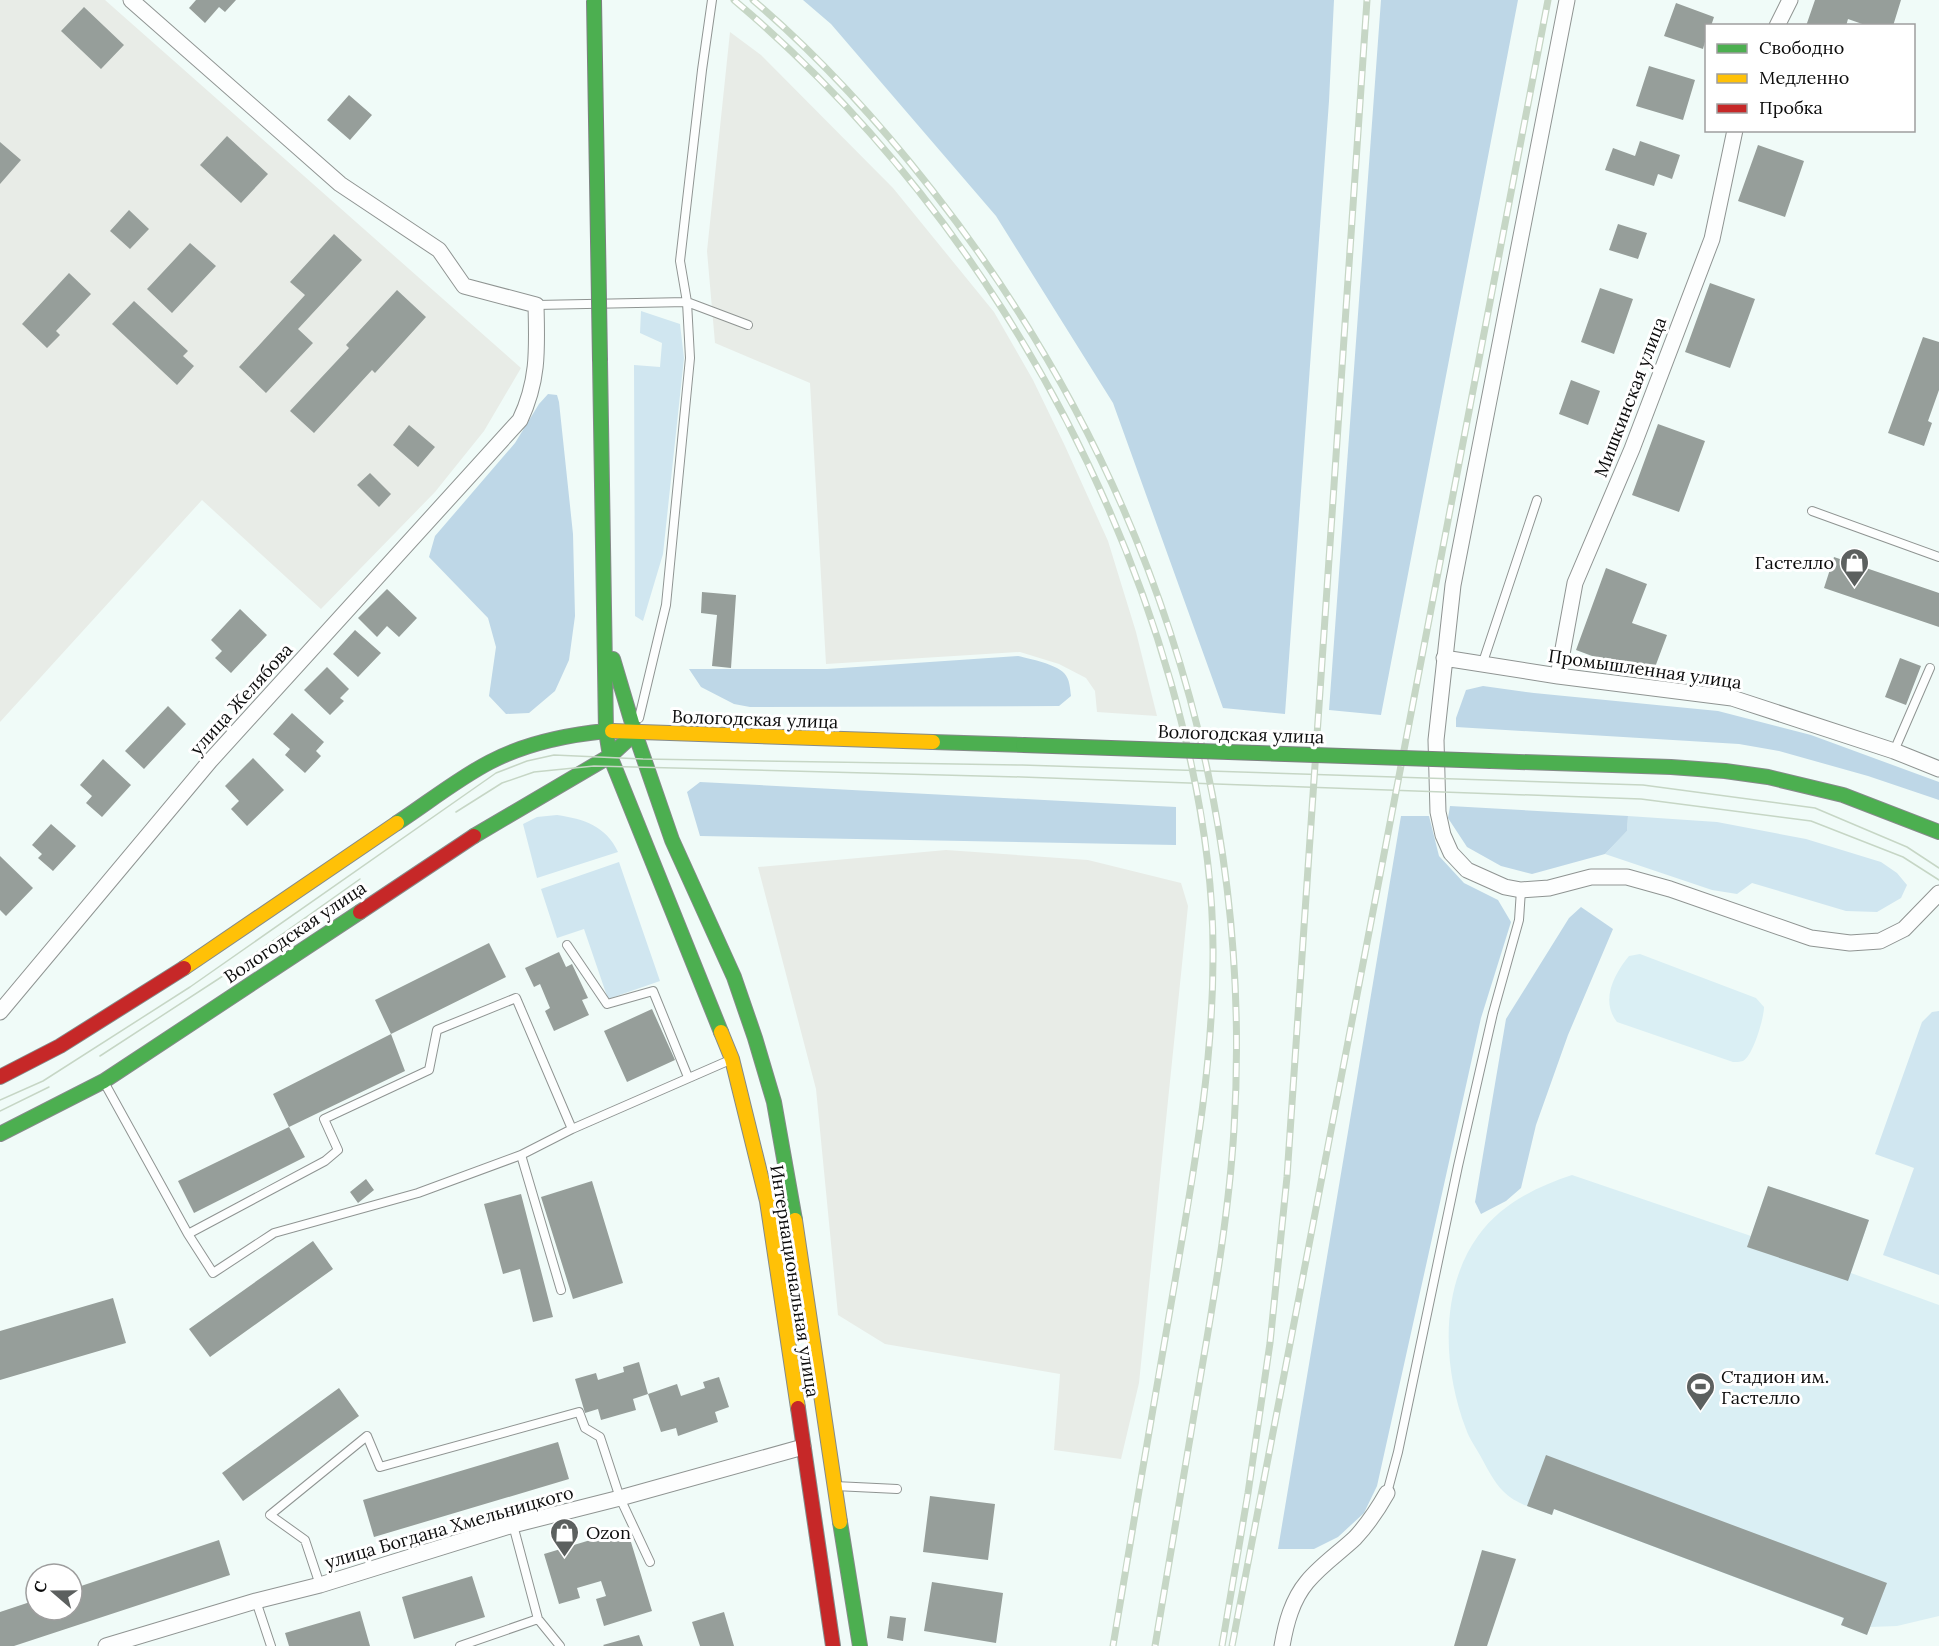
<svg xmlns="http://www.w3.org/2000/svg" width="1939" height="1646" font-family="Lora,serif">
<rect width="100%" height="100%" fill="#f0fbf8"/>
<!-- industrial -->
<path fill="#e8ece7" d="M0,0H105L521,368L484,431L435,492L321,609L202,500L0,722Z
M730,32L761,55L893,188L994,312L1033,380L1065,446L1108,541L1136,632L1157,716L1097,712L1095,691L1086,678L1059,664L1020,652L826,664L810,383L715,343L707,251Z
M946,850L1088,860L1181,883L1188,906L1139,1383L1121,1459L1054,1450L1060,1374L885,1344L838,1315L816,1089L758,867Z"/>
<!-- green -->
<path fill="#d0e6f0" d="M641,311L680,324L684,358L663,554L643,621L635,616L634,365L660,367L662,343L640,333Z
M557,815C584,819 606,826 618,852L537,878L523,824L537,817Z
M1628,816L1717,822L1806,839L1881,862L1897,873L1907,885L1901,898L1877,912L1846,911L1752,883L1737,894L1712,890L1605,854L1627,831Z
M619,862L660,981L608,999L584,929L557,938L541,889Z
M1939,1011V1275L1883,1255L1914,1168L1875,1154L1922,1022L1932,1012Z"/>
<!-- forest -->
<path fill="#bed7e7" d="M803,0H1334L1329,101L1285,714L1223,708L1113,403L996,216L831,24Z
M1381,0H1518L1381,715L1329,710Z
M548,394L557,395L559,402L573,534L575,616L569,660L555,691L529,713L506,714L489,696L496,647L488,618L429,557L435,536L515,443L539,404Z
M1018,656C1031,659 1055,664 1064,673C1070,679 1070,689 1071,696L1059,706L750,707L734,704L701,687L689,669H827Z
M1483,686L1534,693L1718,711L1811,735L1939,782V800L1868,776L1779,751L1739,744L1456,727V718L1466,690Z
M700,782L1176,807V845L700,836L687,792Z
M1450,806L1628,816L1627,831L1605,854L1532,874L1501,866L1467,847L1448,818Z
M1401,816H1429L1439,856L1464,883L1498,900L1511,922L1481,1018L1377,1486L1364,1513L1338,1537L1314,1549H1278Z
M1581,907L1613,929L1568,1035L1536,1125L1521,1188L1506,1201L1481,1214L1475,1202L1506,1019L1569,918Z"/>
<!-- pitch -->
<path fill="#daeff4" d="M1640,954L1756,998L1764,1007C1764,1018 1753,1056 1743,1061C1740,1062 1736,1062 1733,1062L1617,1022C1600,1001 1614,974 1629,956Z
M1572,1175L1751,1236L1768,1186L1869,1220L1851,1273L1939,1305V1616L1897,1626L1870,1627L1867,1635L1841,1625L1843,1618L1554,1509L1552,1515C1536,1509 1515,1504 1503,1491C1494,1482 1487,1468 1481,1457C1476,1448 1469,1438 1466,1429C1443,1369 1439,1290 1478,1236C1501,1204 1536,1187 1572,1175Z"/>
<!-- building -->
<path fill="#969e9a" d="M196,0H236L225,12L219,7L205,23L189,8Z
M1815,0H1901L1893,26H1868L1848,19L1846,26H1806Z
M1676,3L1714,17L1711,26H1706V38L1703,49L1664,36Z
M84,7L124,45L101,69L61,31Z
M1649,66L1695,80L1683,120L1636,106Z
M349,95L372,115L350,140L327,120Z
M227,136L268,174L241,203L200,165Z
M1640,141L1680,155L1672,179L1658,174L1654,186L1605,170L1613,148L1635,156Z
M0,142L21,160L0,184Z
M1758,145L1804,161L1785,217L1738,201Z
M129,210L149,229L130,249L110,231Z
M1618,224L1647,233L1638,259L1609,250Z
M334,234L362,260L298,329L313,343L266,393L239,367L305,295L290,282Z
M190,243L216,266L172,313L147,289Z
M69,273L91,294L56,331L60,335L47,348L22,324Z
M1710,283L1755,299L1730,368L1685,352Z
M1600,288L1633,299L1614,354L1581,342Z
M397,290L426,317L375,373L372,370L314,433L290,411L349,348L346,345Z
M134,301L188,351L183,356L194,366L177,385L112,324Z
M1923,337L1939,342V390L1928,421L1932,423L1924,446L1888,433Z
M1571,380L1600,391L1588,425L1559,414Z
M1658,424L1705,441L1679,512L1632,495Z
M409,425L435,447L418,467L393,445Z
M370,473L391,494L379,507L357,485Z
M1834,557L1939,593V627L1824,588Z
M1606,568L1647,584L1632,623L1667,635L1651,678L1576,650Z
M387,589L417,618L399,637L387,626L377,637L358,618Z
M702,592L736,595L731,668L712,666L717,615L701,613Z
M240,609L267,635L231,673L215,658L222,651L211,640Z
M355,630L381,653L358,677L333,654Z
M1900,658L1921,666L1906,705L1885,697Z
M327,667L349,689L340,698L344,701L330,715L304,690Z
M168,706L186,724L144,769L125,751Z
M292,713L324,742L316,751L321,756L305,773L285,755L290,749L273,734Z
M253,758L284,790L247,826L231,809L239,801L225,786Z
M103,759L131,785L102,817L86,803L92,796L80,785Z
M51,824L76,846L53,871L38,858L42,854L32,845Z
M0,856L33,888L6,916L0,910Z
M489,943L506,977L391,1034L375,1000Z
M559,952L566,967L572,964L588,998L582,1000L589,1015L554,1031L545,1011L550,1008L540,984L534,987L525,968Z
M652,1009L675,1060L627,1082L604,1031Z
M391,1034L405,1071L289,1127L273,1094Z
M289,1127L305,1157L194,1213L178,1181Z
M366,1179L374,1190L358,1203L350,1192Z
M592,1181L623,1283L573,1299L541,1197Z
M1768,1186L1869,1220L1848,1281L1747,1247Z
M521,1194L553,1317L533,1322L520,1269L503,1274L484,1204Z
M313,1241L333,1269L210,1357L189,1329Z
M113,1298L126,1343L0,1380V1331Z
M639,1362L648,1394L633,1399L636,1410L601,1420L598,1409L585,1413L575,1379L596,1373L598,1380L624,1372L623,1367Z
M719,1377L729,1407L715,1412L718,1422L678,1436L676,1428L661,1432L648,1394L677,1384L681,1396L705,1388L703,1382Z
M339,1388L359,1416L243,1501L222,1473Z
M558,1442L569,1479L374,1537L363,1500Z
M1546,1455L1887,1583L1867,1635L1841,1625L1844,1618L1554,1509L1552,1515L1527,1506Z
M930,1496L995,1504L988,1560L923,1552Z
M627,1529L652,1611L604,1626L596,1599L606,1596L601,1581L577,1588L580,1598L559,1604L544,1554Z
M219,1540L230,1575L14,1646H0V1612L36,1600V1610H72V1589Z
M1482,1550L1516,1559L1487,1646H1454Z
M472,1576L485,1617L414,1639L402,1597Z
M932,1582L1003,1593L996,1643L924,1631Z
M360,1611L370,1646H289L285,1633Z
M724,1612L734,1646H700L692,1622Z
M890,1616L906,1618L903,1641L887,1638Z
M639,1635L643,1646H604L603,1645Z"/>
<g fill="none" stroke-linecap="round" stroke-linejoin="round">
<defs>
<path id="lane" d="M536,305L687,302L748,325
M1812,511L1939,557
M1482,665L1537,500
M639,718L666,605L690,358L687,302L680,261L702,70L712,0
M1894,751L1930,668
M567,945L607,1004L653,991L688,1077
M104,1082L188,1234L325,1161L338,1150L324,1119L429,1070L437,1030L516,998L572,1129L730,1060
M521,1155L561,1290
M188,1234L213,1273L274,1233L418,1193L521,1155L572,1129
M835,1486L897,1489
M1387,1493L1398,1452L1458,1166L1493,1013L1519,920L1521,890
M513,1525L538,1619
M320,1585L305,1540L270,1515L367,1436L380,1467L579,1412L585,1428L600,1437L620,1498L650,1562
M256,1601L271,1646
M460,1646L538,1619L560,1646"/>
<path id="street" d="M1567,0L1453,585L1436,740L1438,812L1443,835L1451,853L1467,870L1505,887L1521,890L1549,888L1591,877H1627L1670,889L1811,938L1850,943L1880,941L1904,929L1939,893
M1777,26L1790,0
M1444,658L1558,676L1732,698L1894,751L1939,769
M1558,676L1575,583L1632,449L1712,239L1735,130
M0,1012L210,761L520,420C539,380 537,348 536,305L464,286L439,250L340,184L131,0
M106,1646L256,1601L320,1585L513,1525L620,1498L803,1447
M1282,1646C1286,1623 1292,1600 1307,1582C1321,1565 1339,1553 1355,1538C1368,1524 1378,1509 1387,1493"/>
<path id="fast" d="M600,361L606,731H612
M613,659L635,733
M933,742L1023,745
M1491,761L1671,767L1725,771L1768,777L1843,795L1939,832
M397,823C426,804 459,778 490,762C526,743 566,735 606,731L610,756L721,1032
M474,836L610,756L635,733L672,840L734,977L755,1038L774,1102L795,1220
M0,1134L104,1081L360,912
M840,1522L860,1646"/>
<path id="slow" d="M612,731L933,742
M184,968L397,823
M721,1032L732,1059L767,1201L798,1408
M795,1220L840,1522"/>
<path id="jam" d="M360,912L474,836
M0,1077L60,1046L184,968
M798,1408L833,1646"/>
</defs>
<!-- lane casing -->
<use href="#lane" stroke="#8f9492" stroke-width="10"/>
<!-- street casing -->
<use href="#street" stroke="#8f9492" stroke-width="17"/>
<!-- fast casing -->
<use href="#fast" stroke="#858a89" stroke-width="16"/>
<!-- slow casing -->
<use href="#slow" stroke="#858a89" stroke-width="16"/>
<!-- jam casing -->
<use href="#jam" stroke="#858a89" stroke-width="16"/>
<!-- lane -->
<use href="#lane" stroke="#fdfefe" stroke-width="8"/>
<!-- street -->
<use href="#street" stroke="#fdfefe" stroke-width="15"/>
<!-- fast -->
<use href="#fast" stroke="#4caf50" stroke-width="14"/>
<!-- slow -->
<use href="#slow" stroke="#ffc107" stroke-width="14"/>
<!-- jam -->
<use href="#jam" stroke="#c62828" stroke-width="14"/>
<!-- tram -->
<path stroke="#c6d6c5" stroke-width="1.5" d="M456,812L502,783L534,772L594,766L1022,777L1641,799L1811,821L1903,857L1939,880
M100,1056L226,974L360,879
M0,1100L43,1081L190,987L496,773L527,761L554,755L643,759L1022,765L1643,785L1815,808L1907,847L1939,868
M0,1111L49,1087"/>
<defs>
<path id="rail" d="M734,0C941,174 1097,423 1171,683C1196,772 1214,865 1213,958C1213,1068 1193,1174 1175,1281C1154,1403 1133,1524 1113,1646
M753,0C820,57 878,121 932,190C1143,459 1255,786 1234,1129C1229,1213 1214,1297 1200,1379C1185,1468 1170,1557 1155,1646
M1222,1646L1248,1493L1270,1343L1287,1177L1367,0
M1232,1646L1548,0"/>
</defs>
<!-- rail casing -->
<use href="#rail" stroke="#c6d6c5" stroke-width="7"/>
<!-- rail -->
<use href="#rail" stroke="#fff" stroke-width="4.5" stroke-dasharray="14" stroke-linecap="butt"/>
<defs>
<path id="fast-bridge" d="M594,0L600,361
M1023,745L1491,761"/>
</defs>
<!-- fast-bridge casing -->
<use href="#fast-bridge" stroke="#7c8180" stroke-width="16" stroke-linecap="butt"/>
<!-- fast-bridge -->
<use href="#fast-bridge" stroke="#4caf50" stroke-width="14"/>
</g>
<!-- icons -->
<defs>
<symbol id="shop-pin" viewBox="-11 -11 22 30"><path d="M0 17L-7.5 6A9.5 9.5 0 1 1 7.5 6Z" fill="#5c605f" stroke="#fff"/><path d="M-5-2.5h2.3a2.7 3.5 0 0 1 5.4 0H5L5.5 6h-11ZM-1.5-2.5h3a1.5 2.3 0 0 0-3 0Z" fill="#fff"/></symbol>
<symbol id="stadium-pin" viewBox="-11 -11 22 30"><path d="M0 17L-7.5 6A9.5 9.5 0 1 1 7.5 6Z" fill="#5c605f" stroke="#fff"/><path d="M0-5a6.5 5 0 1 0 0 10a6.5 5 0 1 0 0-10ZM-3.5-1.8h7v3.6h-7Z" fill="#fff"/></symbol>
</defs>
<g fill-rule="evenodd">
<use href="#shop-pin" x="1838" y="546" width="33" height="45"/>
<use href="#stadium-pin" x="1684" y="1370" width="33" height="45"/>
<use href="#shop-pin" x="548" y="1516" width="33" height="45"/>
</g>
<g text-anchor="middle" dominant-baseline="central" stroke-width="6" stroke-linejoin="round" paint-order="stroke">
<!-- street labels -->
<g font-size="18" fill="#0c0c0c" stroke="#fff">
<text transform="translate(1630 397) rotate(-69)">Мишкинская улица</text>
<text transform="translate(1645 669) rotate(8)">Промышленная улица</text>
<text transform="translate(241 699) rotate(-48)">улица Желябова</text>
<text transform="translate(755 719) rotate(2)">Вологодская улица</text>
<text transform="translate(1241 734) rotate(2)">Вологодская улица</text>
<text transform="translate(295 932) rotate(-34)">Вологодская улица</text>
<text transform="translate(795 1281) rotate(81)">Интернациональная улица</text>
<text transform="translate(449 1527) rotate(-16)">улица Богдана Хмельницкого</text>
</g>
<!-- poi labels -->
<g font-size="18" fill="#0c0c0c" stroke="#fff" text-anchor="start">
<text x="1834" y="562" text-anchor="end">Гастелло</text>
<text x="1721" y="1376">Стадион им.<tspan x="1721" dy="21">Гастелло</tspan></text>
<text x="586" y="1532">Ozon</text>
</g>
</g>
<!-- legend -->
<rect x="1705" y="24" width="210" height="108" fill="#ffffff" stroke="#9e9e9e" stroke-width="1.5"/>
<rect x="1717" y="44" width="30" height="9" fill="#4caf50" stroke="#9e9e9e" stroke-width="1.5"/>
<text x="1759" y="54" font-size="18" fill="#0c0c0c">Свободно</text>
<rect x="1717" y="74" width="30" height="9" fill="#ffc107" stroke="#9e9e9e" stroke-width="1.5"/>
<text x="1759" y="84" font-size="18" fill="#0c0c0c">Медленно</text>
<rect x="1717" y="104" width="30" height="9" fill="#c62828" stroke="#9e9e9e" stroke-width="1.5"/>
<text x="1759" y="114" font-size="18" fill="#0c0c0c">Пробка</text>
<!-- north arrow -->
<g transform="translate(54 1592) rotate(290)"><circle r="28" fill="#ffffff" stroke="#9e9e9e" stroke-width="1.5"/>
<path d="M0-4.5L10 22L0 15L-10 22Z" fill="#5c605f"/>
<text y="-9" font-size="16" font-weight="bold" text-anchor="middle" fill="#0c0c0c">С</text>
</g>
</svg>
